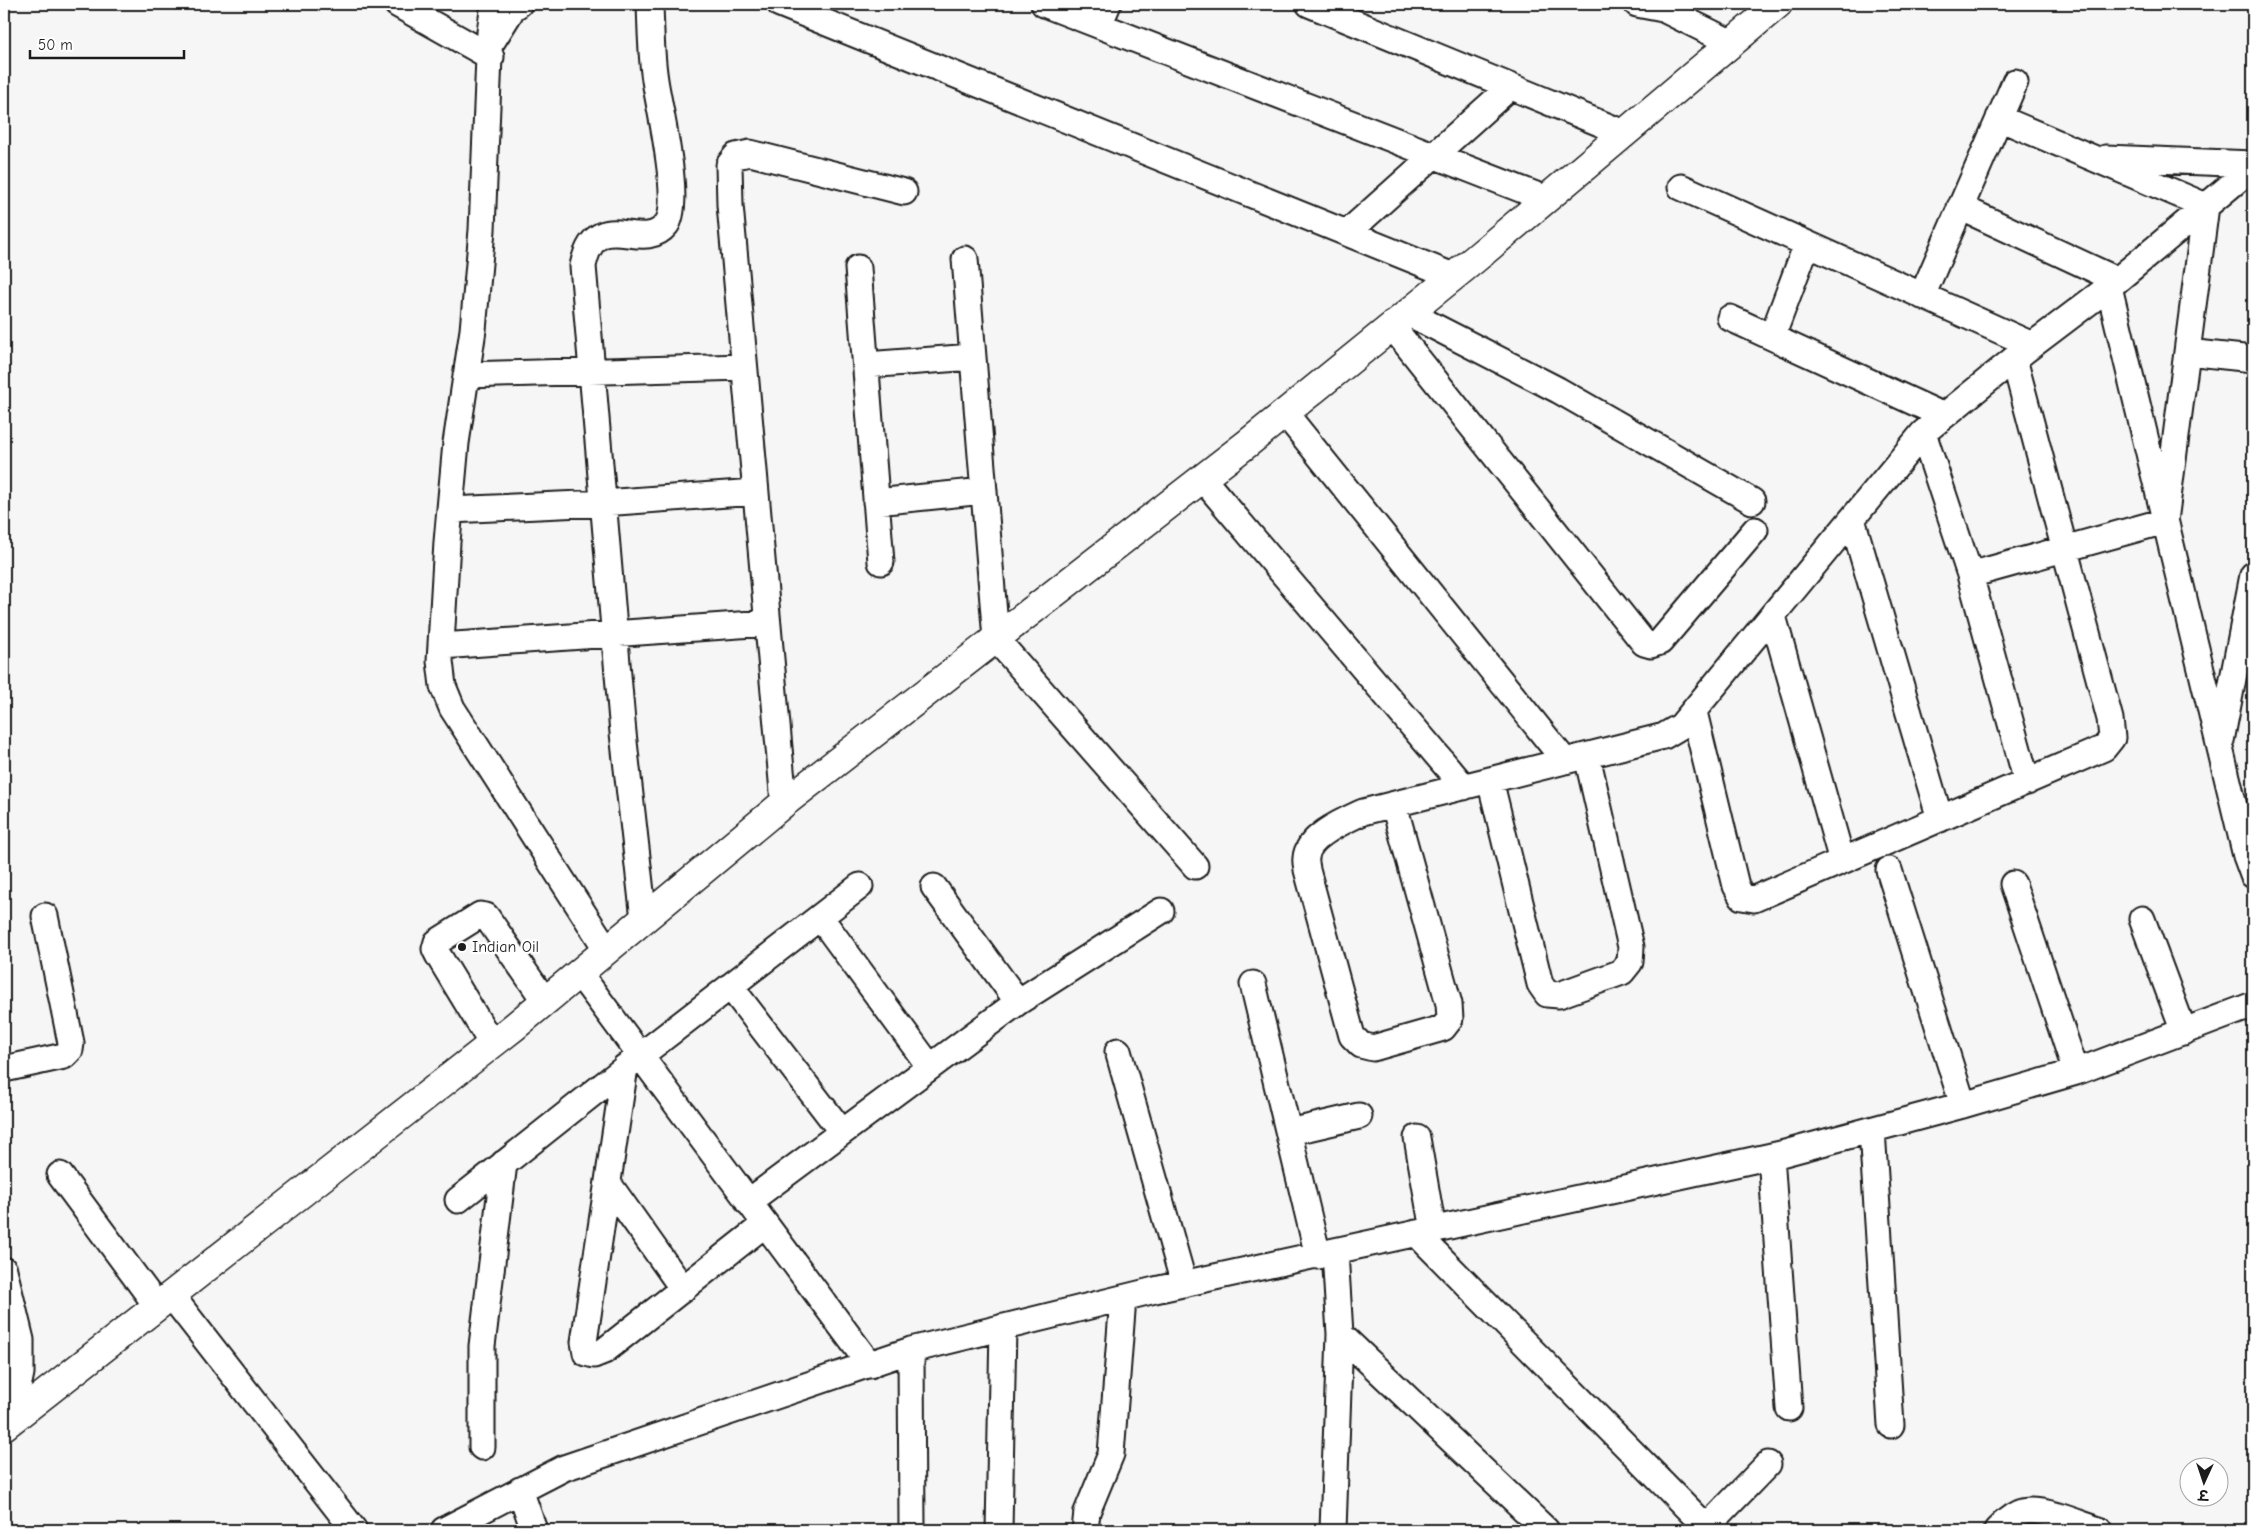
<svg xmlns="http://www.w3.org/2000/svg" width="2257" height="1534" font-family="'Comic Neue','Playpen Sans Deva',sans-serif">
<rect width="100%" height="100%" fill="#f6f6f6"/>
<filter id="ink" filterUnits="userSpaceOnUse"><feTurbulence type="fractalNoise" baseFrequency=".02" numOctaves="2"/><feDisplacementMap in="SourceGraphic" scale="10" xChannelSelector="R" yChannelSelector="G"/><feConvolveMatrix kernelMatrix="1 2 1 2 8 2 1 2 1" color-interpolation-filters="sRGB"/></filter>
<g filter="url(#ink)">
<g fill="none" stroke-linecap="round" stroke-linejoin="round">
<defs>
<path id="minor" d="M397,4L491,57
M494,4L490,32L482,230L473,330L456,443L447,542L440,661L443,686L452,708L607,950
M780,4L1453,276
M1044,4L1546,199
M1309,4L1624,133
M1637,4L1663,9L1732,43
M1099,25L1108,4
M493,40L513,8L519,4
M2106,158L2253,164
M1681,187L2032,345
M1960,207L2117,280
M1347,233L1510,87
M965,259L996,639L1195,866
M858,268L881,562
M2109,287L2246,856L2253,875
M1922,296L2015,82
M1408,313L1558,390L1752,501
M1730,318L1944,416
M1392,326L1644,643L1651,645L1660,642L1755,530
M1772,337L1807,244
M2187,352L2253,359
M866,365L973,357
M466,375L744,367
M1285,413L1565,761
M1923,433L1970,575L2027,782
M1202,478L1464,787
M876,502L984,491
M450,510L603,503L755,492
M1852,519L1940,819
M1970,575L2165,521L2206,206L1999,118
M1773,616L1842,861
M441,646L767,623
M1694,712L1736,886L1742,897L1754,899L2104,748L2112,738L2110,719L2014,359
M2221,741L2253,575
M1490,780L1540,984L1547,994L1559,995L1622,972L1630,962L1631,947L1587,756
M784,803L730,205L729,165L736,156L750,153L904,192
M1394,805L1449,1004L1450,1019L1443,1028L1373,1048L1361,1045L1352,1036L1307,870C1307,866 1305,862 1306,858C1307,836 1346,820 1363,812L1664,736L1681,726L1923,433L2014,359L2109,287L2253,167
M1889,870L1963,1105
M2013,884L2076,1072
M934,887L1018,1002
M820,917L930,1067
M644,919L623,733L583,266C596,203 642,255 666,225C683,204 659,108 655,80C651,55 651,29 650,4
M2142,919L2184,1032
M579,973L870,1365
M1253,984L1318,1256
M730,986L842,1132
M492,1044L438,955L435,949L437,942L480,915L486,916L545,1001
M1118,1051L1184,1284
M625,1067L584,1342L586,1353L594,1355L604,1351L765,1224
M4,1069L64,1056L70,1050L71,1043L45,916
M1872,1130L1891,1425
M1290,1132L1359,1116
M1417,1138L1433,1230
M1771,1156L1789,1408
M60,1175L157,1306
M608,1183L683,1289
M458,1200L640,1056L860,886
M748,1202L1018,1002L1161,911
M1416,1233L1709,1530
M4,1270L21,1340V1373L11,1421
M171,1295L354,1530
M1340,1334L1546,1530
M911,1350L912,1530
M482,1447V1346L504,1163
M520,1490L534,1530
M1706,1528L1768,1464
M444,1530L564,1468L911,1350L1155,1290L1781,1154L1963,1105L2076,1072L2253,1005
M999,1530L1003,1327
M1085,1530L1087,1512L1111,1454L1123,1298
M1333,1530L1340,1334L1335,1252
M1997,1530C2004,1523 2010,1517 2019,1513C2039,1505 2079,1524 2099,1530"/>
<path id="major" d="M4,1426L514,1027L784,803L1248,443L1475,259L1778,4"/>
</defs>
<!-- minor casing -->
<use href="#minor" stroke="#1c1c1c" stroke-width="29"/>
<!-- major casing -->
<use href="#major" stroke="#1c1c1c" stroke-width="31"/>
<!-- minor -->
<use href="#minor" stroke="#fff" stroke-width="25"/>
<!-- major -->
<use href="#major" stroke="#fff" stroke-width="28"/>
</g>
</g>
<!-- markers -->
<circle fill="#1c1c1c" stroke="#fff" stroke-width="2" cx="462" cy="947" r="5"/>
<g text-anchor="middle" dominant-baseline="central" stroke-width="4.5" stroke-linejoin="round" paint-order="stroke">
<!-- poi labels -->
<g font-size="16" fill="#1c1c1c" stroke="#fff" text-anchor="start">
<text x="472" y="947">Indian Oil</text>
</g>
</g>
<!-- margin -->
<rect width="2257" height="1534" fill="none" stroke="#fff" stroke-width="20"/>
<rect x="10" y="10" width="2237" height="1514" fill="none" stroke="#1c1c1c" stroke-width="2" filter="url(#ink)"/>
<!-- north arrow -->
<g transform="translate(2204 1482) rotate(183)"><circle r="24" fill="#ffffff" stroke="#a4a4a4"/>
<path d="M0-4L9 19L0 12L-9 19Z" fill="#1c1c1c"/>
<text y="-8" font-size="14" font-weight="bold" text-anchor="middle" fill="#1c1c1c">उ</text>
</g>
<!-- scale -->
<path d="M30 50v8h154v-8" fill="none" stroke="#1c1c1c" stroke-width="2.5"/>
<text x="38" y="50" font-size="15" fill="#1c1c1c" stroke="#ffffff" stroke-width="4" paint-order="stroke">50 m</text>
</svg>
